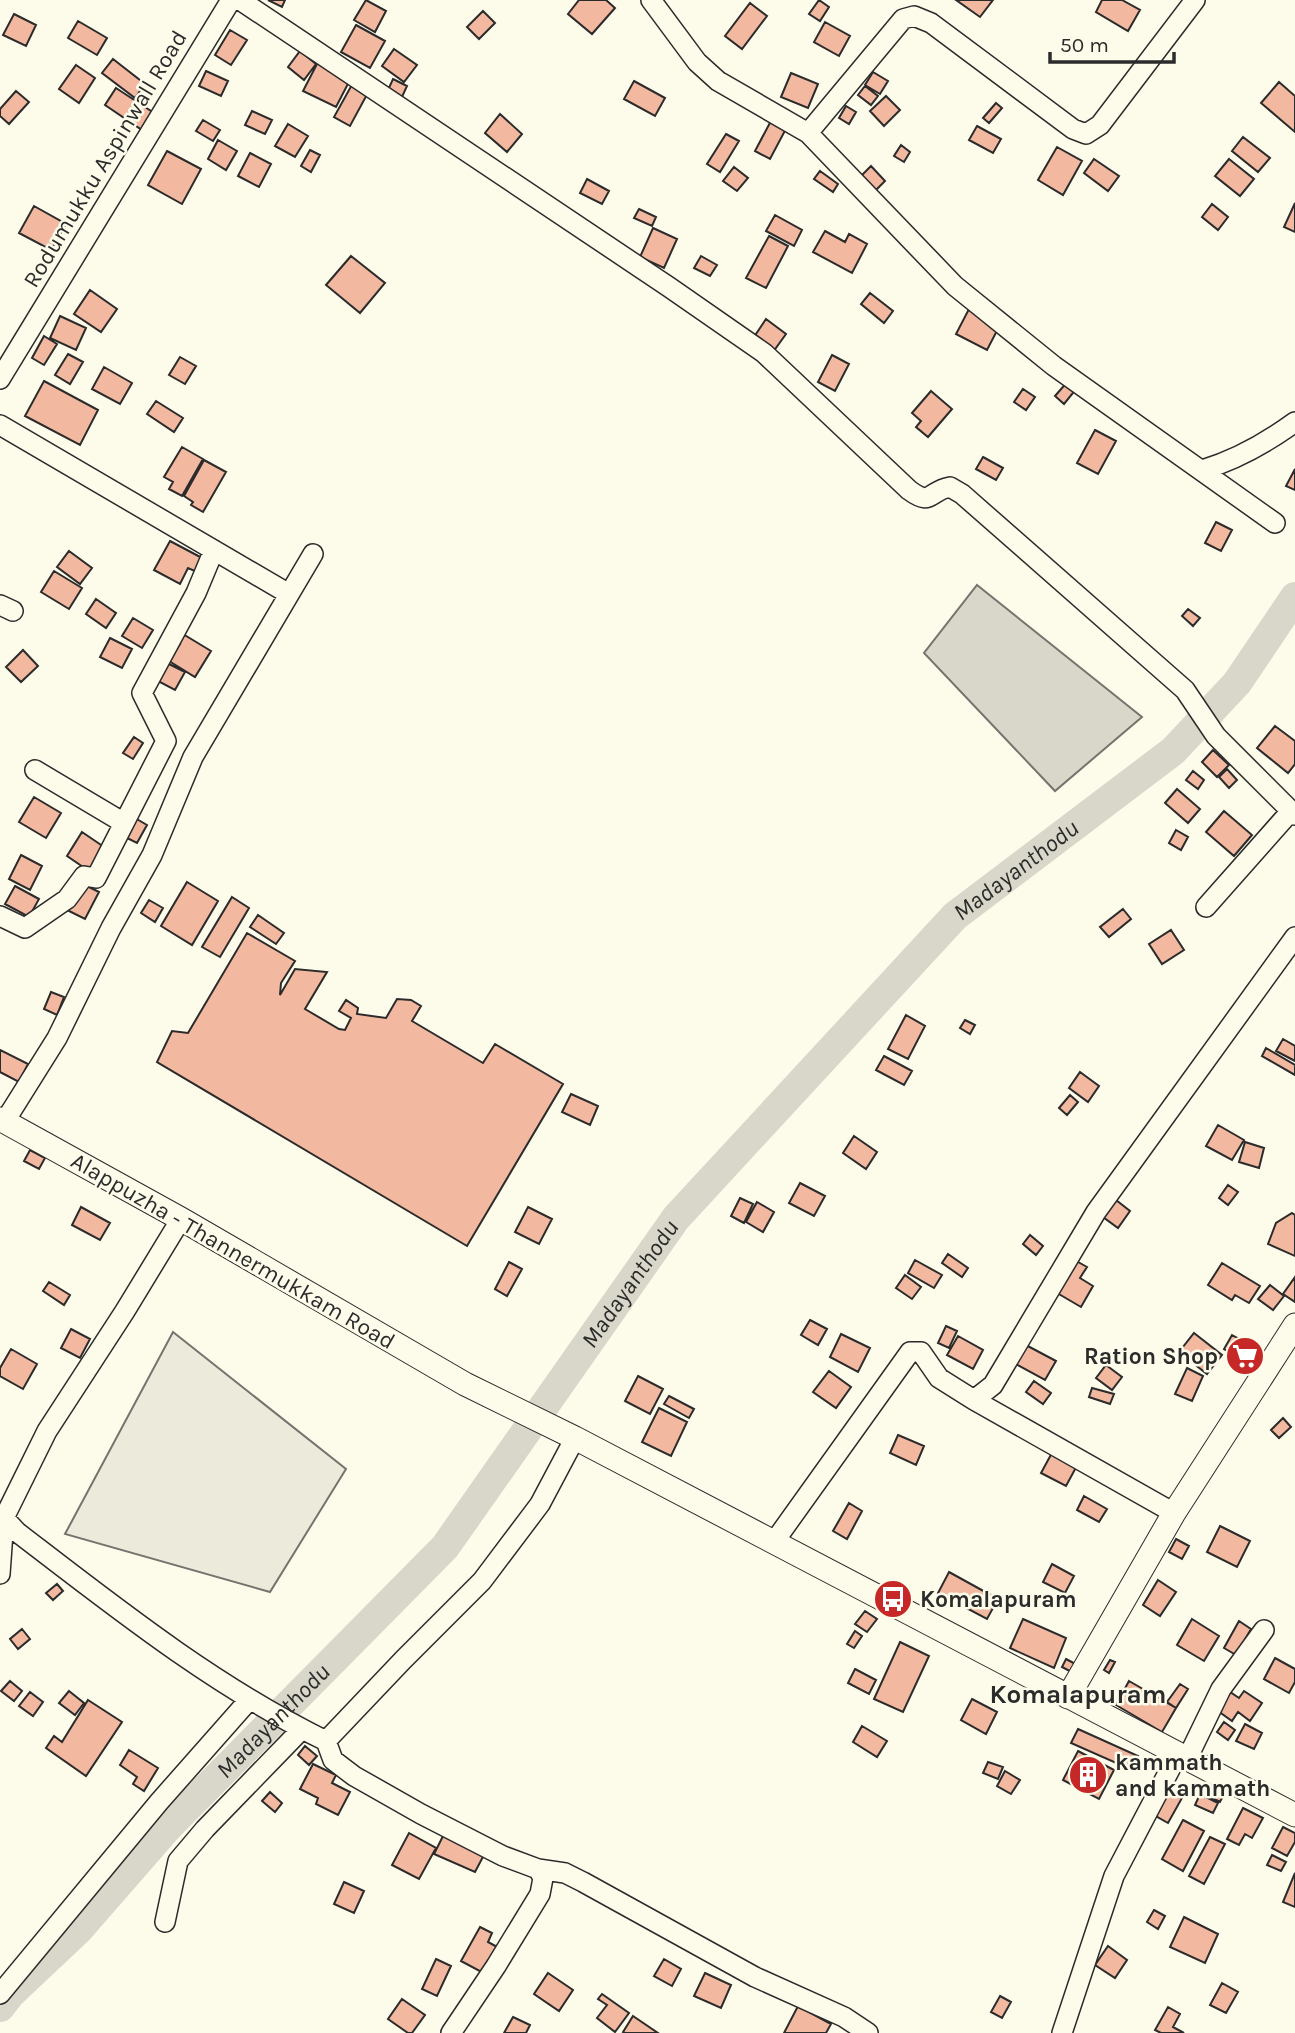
<svg xmlns="http://www.w3.org/2000/svg" width="1295" height="2033" font-family="Karla,sans-serif">
<rect width="100%" height="100%" fill="#fdfbea"/>
<!-- green -->
<path fill="#ecebdb" stroke="#74746e" stroke-width="2" d="M173,1332L346,1469L270,1592L65,1534Z"/>
<!-- water -->
<path fill="#d8d7c9" stroke="#74746e" stroke-width="2" d="M977,585L1142,717L1055,791L924,653Z"/>
<g fill="none" stroke-linecap="round" stroke-linejoin="round">
<!-- river -->
<path stroke="#d8d7c9" stroke-width="30" id="s1" d="M0,2007L10,1994L79,1929L168,1827L445,1547L676,1218L955,916L1173,751L1237,683L1295,597"/>
</g>
<!-- building -->
<path fill="#f2b8a0" stroke="#2b2b2b" stroke-width="2" d="M268,0H285L282,7Z
M366,0L386,11L375,32L354,20Z
M579,0H606L615,8L592,34L568,14Z
M819,0L829,7L820,21L809,14Z
M956,0H993L980,17Z
M1102,0H1122L1140,10L1128,31L1096,12Z
M750,3L767,16L742,49L725,36Z
M483,11L495,23L479,39L467,27Z
M14,14L36,25L26,46L3,35Z
M78,21L107,38L97,55L68,38Z
M825,22L850,36L839,56L814,42Z
M356,25L385,41L370,68L341,52Z
M230,30L247,40L231,65L215,55Z
M394,49L417,65L404,82L382,66Z
M300,51L316,64L304,80L288,67Z
M113,59L145,84L135,98L102,73Z
M318,62L351,78L336,107L303,91Z
M76,65L95,78L79,103L59,89Z
M206,71L228,81L221,96L199,86Z
M873,72L888,81L880,94L865,85Z
M791,73L818,84L808,108L781,97Z
M393,79L407,86L402,97L388,90Z
M354,81L370,89L350,126L334,117Z
M634,81L665,98L655,116L624,99Z
M1279,82L1295,96V132L1261,103Z
M865,86L878,96L871,105L858,95Z
M116,88L154,113L142,130L105,105Z
M16,91L29,102L9,124L0,116V109Z
M886,96L900,110L884,126L870,111Z
M996,103L1002,108L989,123L983,118Z
M846,106L856,112L849,124L839,118Z
M252,111L272,120L265,134L245,125Z
M500,114L522,134L507,152L485,133Z
M773,117L788,125L770,159L755,151Z
M203,120L220,130L213,141L196,131Z
M288,124L308,136L295,157L275,146Z
M977,126L1001,139L993,153L969,140Z
M726,134L739,141L720,172L707,164Z
M1243,137L1270,158L1258,172L1232,151Z
M218,140L237,151L226,170L208,159Z
M901,145L910,152L904,162L894,156Z
M1057,147L1082,161L1063,195L1038,180Z
M310,150L320,155L311,172L301,166Z
M167,151L201,169L182,204L148,185Z
M250,153L271,164L259,187L238,176Z
M1094,159L1119,176L1108,191L1084,173Z
M1229,159L1254,179L1240,196L1215,176Z
M871,166L885,181L875,191L861,176Z
M734,167L748,178L737,191L723,181Z
M820,171L838,184L833,192L814,179Z
M587,179L609,191L602,204L580,193Z
M1295,203V232L1284,227Z
M1212,204L1228,217L1218,230L1202,217Z
M34,206L66,224L51,250L19,233Z
M639,209L656,217L652,226L634,218Z
M775,215L802,230L794,246L766,231Z
M653,228L677,239L664,268L640,257Z
M825,231L845,242L849,234L867,244L852,273L813,252Z
M769,236L788,246L766,288L746,278Z
M351,256L385,283L360,313L326,285Z
M701,256L717,265L710,276L694,268Z
M90,290L117,309L101,332L74,314Z
M870,293L893,311L884,323L861,304Z
M970,307L1001,323L987,350L956,334Z
M60,316L86,328L76,350L50,338Z
M766,319L786,334L773,352L754,337Z
M44,336L57,344L44,365L32,358Z
M68,354L83,362L70,384L55,375Z
M832,355L849,364L835,391L818,382Z
M180,357L196,366L185,384L169,375Z
M104,367L132,383L120,404L92,389Z
M44,381L98,410L80,445L25,416Z
M1068,381L1077,388L1064,404L1055,396Z
M1023,389L1035,397L1026,410L1014,402Z
M931,391L952,409L928,437L916,427L921,421L912,413Z
M156,401L183,418L174,432L147,414Z
M1095,430L1116,441L1098,474L1077,463Z
M182,447L203,459L182,496L169,489L173,482L164,477Z
M983,457L1003,468L996,480L976,469Z
M204,460L226,472L203,512L191,505L193,502L184,496Z
M1295,469V490L1286,486Z
M1216,522L1232,530L1221,551L1205,543Z
M170,541L204,559L197,572L188,568L180,584L154,570Z
M69,551L92,568L80,584L57,567Z
M54,571L82,588L69,609L41,592Z
M96,599L116,613L106,628L86,614Z
M1188,609L1200,618L1193,626L1182,616Z
M133,618L153,630L142,648L122,636Z
M178,631L211,651L195,677L169,661L180,644L172,640Z
M110,638L132,649L122,668L100,657Z
M23,650L38,666L21,682L6,667Z
M161,660L185,672L175,690L156,680Z
M1275,726L1295,741V764L1288,773L1257,748Z
M134,737L143,743L133,759L123,753Z
M1213,750L1229,765L1217,777L1202,762Z
M1227,769L1237,780L1229,788L1219,777Z
M1193,771L1204,780L1198,789L1186,780Z
M1177,789L1200,809L1188,823L1165,803Z
M34,797L61,813L46,838L19,822Z
M1224,811L1252,835L1234,856L1206,832Z
M135,818L147,825L137,843L125,837Z
M1176,830L1188,837L1181,850L1169,843Z
M82,832L107,849L92,873L67,856Z
M21,855L42,866L30,890L9,879Z
M187,882L218,901L192,945L161,926Z
M81,883L99,892L85,919L67,910Z
M15,886L39,899L29,917L5,904Z
M232,897L249,908L220,957L202,947Z
M149,900L163,908L155,922L141,913Z
M1123,909L1131,919L1109,937L1100,927Z
M258,915L284,933L276,944L250,927Z
M1171,930L1184,950L1162,964L1149,944Z
M247,933L295,961L281,983L280,995L295,969L327,972L305,1009L339,1029L345,1030L351,1018L339,1011L346,1000L358,1008L357,1014L386,1018L397,999L411,1000L421,1006L412,1021L483,1063L495,1044L563,1084L467,1246L157,1062L172,1031L188,1033Z
M51,992L64,997L57,1015L44,1009Z
M906,1015L925,1026L908,1059L888,1049Z
M965,1020L975,1025L970,1034L960,1028Z
M1283,1039L1295,1046V1061L1276,1051Z
M1266,1048L1295,1065V1075L1262,1056Z
M0,1050L28,1064L19,1082L0,1072Z
M884,1056L912,1071L904,1085L876,1070Z
M1080,1072L1099,1086L1088,1102L1069,1088Z
M571,1094L598,1106L590,1125L562,1112Z
M1070,1095L1078,1102L1067,1115L1059,1108Z
M1218,1125L1244,1140L1232,1160L1206,1146Z
M854,1136L877,1152L866,1169L843,1153Z
M1245,1142L1264,1148L1259,1168L1239,1162Z
M30,1150L45,1158L39,1169L24,1161Z
M800,1183L825,1196L814,1216L789,1203Z
M1228,1185L1238,1192L1228,1205L1219,1198Z
M740,1198L753,1204L744,1223L731,1216Z
M1116,1200L1130,1211L1118,1228L1103,1217Z
M757,1202L774,1212L763,1232L746,1222Z
M81,1207L110,1223L100,1240L72,1225Z
M528,1207L552,1219L539,1244L515,1232Z
M1292,1213L1295,1215V1256L1268,1244L1276,1223Z
M1030,1235L1043,1246L1036,1255L1023,1244Z
M948,1254L968,1268L962,1277L942,1263Z
M1071,1258L1087,1267L1080,1278L1093,1286L1081,1307L1052,1290Z
M915,1260L942,1275L934,1288L908,1273Z
M509,1262L522,1269L507,1296L495,1289Z
M1222,1263L1260,1286L1249,1303L1235,1295L1232,1300L1208,1285Z
M905,1275L921,1287L912,1299L896,1288Z
M1295,1277V1302L1283,1294Z
M49,1282L70,1295L64,1305L43,1291Z
M1270,1285L1284,1296L1273,1310L1258,1299Z
M810,1320L827,1329L818,1345L801,1335Z
M946,1326L957,1331L949,1348L938,1343Z
M71,1329L90,1339L80,1358L61,1348Z
M1194,1333L1222,1355L1207,1374L1179,1352Z
M841,1334L870,1348L858,1372L830,1357Z
M1232,1335L1248,1344L1240,1358L1224,1349Z
M958,1336L983,1350L973,1369L947,1355Z
M1024,1344L1056,1361L1045,1380L1014,1363Z
M11,1349L37,1364L23,1389L0,1376V1368Z
M1106,1365L1122,1377L1112,1390L1096,1378Z
M1187,1368L1203,1376L1192,1401L1175,1394Z
M829,1371L851,1387L836,1408L813,1392Z
M638,1376L663,1389L650,1414L625,1401Z
M1034,1381L1051,1393L1043,1404L1026,1392Z
M1092,1388L1114,1394L1110,1404L1089,1397Z
M669,1396L694,1409L689,1418L664,1404Z
M659,1408L687,1422L671,1456L642,1442Z
M1283,1418L1291,1427L1279,1438L1271,1430Z
M898,1435L924,1446L916,1465L890,1453Z
M1054,1449L1079,1462L1066,1486L1041,1473Z
M1084,1496L1107,1509L1099,1522L1077,1510Z
M849,1503L862,1511L847,1539L833,1531Z
M1220,1526L1250,1541L1237,1567L1207,1552Z
M1176,1539L1189,1546L1182,1559L1169,1552Z
M1052,1564L1074,1576L1065,1593L1043,1582Z
M949,1572L998,1599L987,1619L938,1593Z
M1158,1580L1176,1592L1160,1616L1143,1605Z
M57,1584L63,1591L53,1600L46,1593Z
M895,1584L906,1590L902,1598L891,1592Z
M865,1611L877,1619L867,1632L855,1624Z
M1023,1619L1066,1638L1054,1668L1010,1648Z
M1192,1619L1219,1636L1204,1661L1177,1645Z
M1239,1621L1251,1629L1236,1655L1224,1648Z
M22,1629L30,1639L18,1649L10,1639Z
M855,1631L862,1636L854,1648L847,1644Z
M900,1642L929,1656L903,1712L874,1699Z
M1275,1658L1295,1669V1682L1289,1693L1264,1679Z
M1066,1659L1083,1668L1079,1676L1062,1667Z
M1110,1660L1115,1662L1109,1673L1104,1670Z
M855,1669L876,1680L869,1694L848,1683Z
M10,1681L22,1691L14,1701L1,1691Z
M1129,1681L1176,1708L1162,1732L1116,1705Z
M1180,1684L1188,1689L1176,1708L1167,1702Z
M69,1691L84,1703L75,1715L59,1703Z
M1244,1691L1262,1703L1250,1721L1238,1712L1232,1721L1218,1711L1230,1692L1239,1698Z
M30,1692L43,1702L33,1716L19,1706Z
M972,1699L997,1712L986,1734L961,1720Z
M88,1700L122,1722L86,1776L46,1748L54,1736L62,1742Z
M1224,1722L1235,1730L1228,1740L1217,1732Z
M1245,1724L1262,1733L1254,1749L1236,1741Z
M862,1726L887,1741L877,1757L853,1742Z
M1078,1729L1138,1756L1132,1770L1071,1743Z
M305,1746L317,1756L309,1765L298,1755Z
M129,1750L158,1768L144,1791L133,1784L137,1777L120,1765Z
M1078,1751L1114,1770L1099,1799L1063,1780Z
M988,1762L1003,1767L998,1779L983,1773Z
M313,1764L336,1775L332,1783L350,1792L338,1815L316,1804L318,1798L300,1789Z
M1005,1771L1020,1780L1011,1794L997,1786Z
M1204,1786L1223,1796L1220,1802L1201,1792Z
M1167,1790L1182,1798L1168,1823L1154,1815Z
M270,1792L282,1803L275,1812L262,1801Z
M1200,1794L1218,1803L1213,1813L1195,1805Z
M1243,1808L1263,1818L1252,1838L1245,1834L1239,1845L1227,1839Z
M1183,1820L1204,1831L1183,1871L1162,1859Z
M1283,1827L1295,1833V1842L1287,1856L1272,1848Z
M409,1833L436,1848L419,1879L392,1865Z
M444,1834L485,1853L475,1872L434,1854Z
M1210,1837L1225,1844L1204,1884L1189,1876Z
M1272,1855L1286,1862L1281,1871L1267,1865Z
M1295,1873V1907L1283,1902Z
M344,1882L364,1891L354,1913L334,1904Z
M1154,1910L1165,1916L1158,1929L1147,1922Z
M1184,1917L1218,1934L1205,1963L1170,1947Z
M480,1927L492,1933L488,1942L501,1949L487,1975L461,1961Z
M1108,1946L1127,1960L1115,1978L1095,1965Z
M436,1959L451,1966L437,1996L422,1989Z
M664,1959L681,1969L672,1986L654,1976Z
M548,1973L573,1990L559,2011L534,1994Z
M705,1973L731,1985L721,2008L694,1996Z
M1222,1983L1238,1992L1226,2013L1210,2005Z
M602,1994L629,2013L615,2032L597,2018L607,2005L598,1999Z
M1000,1996L1011,2002L1002,2018L991,2012Z
M402,1999L425,2015L412,2033H408L388,2019Z
M798,2006L831,2024L826,2033H784Z
M1168,2007L1180,2014L1173,2027L1184,2033H1161L1155,2030Z
M633,2016L658,2033H625L623,2032Z
M513,2017L530,2025L526,2033H504Z"/>
<g fill="none" stroke-linecap="round" stroke-linejoin="round">
<defs>
<path id="minor" d="M240,0L669,287L764,353L909,490C932,507 928,491 950,487L962,494L1185,690L1216,736L1295,815
M651,0L697,62L718,81L808,133L955,286L1054,366L1275,523
M808,133L903,19L914,16L931,23L1073,129L1086,134L1100,125L1195,0
M0,379L231,0
M0,425L289,594
M1202,470C1236,460 1266,443 1295,422
M0,605L13,611
M35,770L124,823
M1206,907L1291,811
M0,916L25,928L67,899L84,876L96,878L166,741L142,693L196,593L214,550
M5,1121L57,1038L111,928L152,855L193,757L313,554
M181,1219L125,1311L47,1431L4,1518L17,1532C116,1608 214,1686 326,1741
M974,1400L1174,1513
M0,1517L4,1518L0,1574
M774,1542L910,1352H921L939,1378L974,1400L993,1385L1096,1212L1295,937
M1187,1759L1221,1689L1264,1630
M538,1869L565,1873L583,1882L755,1977L844,2017L868,2033
M165,1922L178,1861L205,1829L302,1729
M0,1994L159,1802L249,1700
M451,2033L496,1966L540,1894L543,1878L538,1869L503,1856L421,1814L354,1776L333,1760L326,1741L403,1660L482,1581L540,1504L575,1438
M1062,2033L1114,1876L1178,1754"/>
<path id="major" d="M0,1119L181,1219L465,1384L575,1438L1295,1815
M1068,1697L1174,1513L1295,1325"/>
</defs>
<!-- minor casing -->
<use href="#minor" stroke="#2b2b2b" stroke-width="22"/>
<!-- major casing -->
<use href="#major" stroke="#2b2b2b" stroke-width="25"/>
<!-- minor -->
<use href="#minor" stroke="#fdfbea" stroke-width="19"/>
<!-- major -->
<use href="#major" stroke="#fdfbea" stroke-width="23"/>
</g>
<!-- icons -->
<defs>
<symbol id="supermarket-disc" viewBox="-11 -11 22 22"><circle r="9.5" fill="#c62828" stroke="#fdfbea"/><path d="M-6-5.5h2.5l.6 2H6L4.5 2H-2.5L-4.4-4H-6ZM-1.5 3.2a1.3 1.3 0 1 0 .1 0ZM3 3.2a1.3 1.3 0 1 0 .1 0Z" fill="#fff"/></symbol>
<symbol id="bus-disc" viewBox="-11 -11 22 22"><circle r="9.5" fill="#c62828" stroke="#fdfbea"/><path d="M-5-6H5V4H4V6H2V4H-2V6H-4V4H-5ZM-3.5-4V0h7V-4ZM-3.5 1.2v1.5H-2V1.2ZM2 1.2v1.5H3.5V1.2Z" fill="#fff"/></symbol>
<symbol id="building-disc" viewBox="-11 -11 22 22"><circle r="9.5" fill="#c62828" stroke="#fdfbea"/><path d="M-4-6H4V6H1V3H-1V6H-4ZM-2.5-4.3h1.7v1.8h-1.7ZM.8-4.3h1.7v1.8H.8ZM-2.5-1h1.7V.8h-1.7ZM.8-1h1.7V.8H.8Z" fill="#fff"/></symbol>
</defs>
<g fill-rule="evenodd">
<use href="#supermarket-disc" x="1223" y="1334" width="44" height="44"/>
<use href="#bus-disc" x="871" y="1577" width="44" height="44"/>
<use href="#building-disc" x="1066" y="1753" width="44" height="44"/>
</g>
<g text-anchor="middle" dominant-baseline="central" stroke-width="5" stroke-linejoin="round" paint-order="stroke">
<!-- street labels -->
<g font-size="23" fill="#2b2b2b" stroke="#fdfbea">
<text transform="translate(105 159) rotate(-59)">Rodumukku Aspinwall Road</text>
<text transform="translate(233 1251) rotate(30)">Alappuzha - Thannermukkam Road</text>
</g>
<!-- poi labels -->
<g font-size="23" font-weight="bold" fill="#2b2b2b" stroke="#fdfbea" text-anchor="start">
<text x="1218" y="1356" text-anchor="end">Ration Shop</text>
<text x="920" y="1599">Komalapuram</text>
<text x="1115" y="1762">kammath<tspan x="1115" dy="26">and kammath</tspan></text>
</g>
<!-- water labels -->
<g font-size="24" font-style="italic" fill="#2b2b2b" stroke="#fdfbea">
<text stroke="none"><textPath href="#s1" startOffset="1530">Madayanthodu</textPath></text>
<text stroke="none"><textPath href="#s1" startOffset="962">Madayanthodu</textPath></text>
<text stroke="none"><textPath href="#s1" startOffset="396">Madayanthodu</textPath></text>
</g>
<!-- quarter labels -->
<g font-size="26" font-weight="bold" fill="#2b2b2b" stroke="#fdfbea">
<text x="1078" y="1694">Komalapuram</text>
</g>
</g>
<!-- scale -->
<path d="M1050 52v10h124v-10" fill="none" stroke="#2b2b2b" stroke-width="3.5"/>
<text x="1060" y="52" font-size="21" fill="#2b2b2b" stroke="#fdfbea" stroke-width="5" paint-order="stroke">50 m</text>
</svg>
